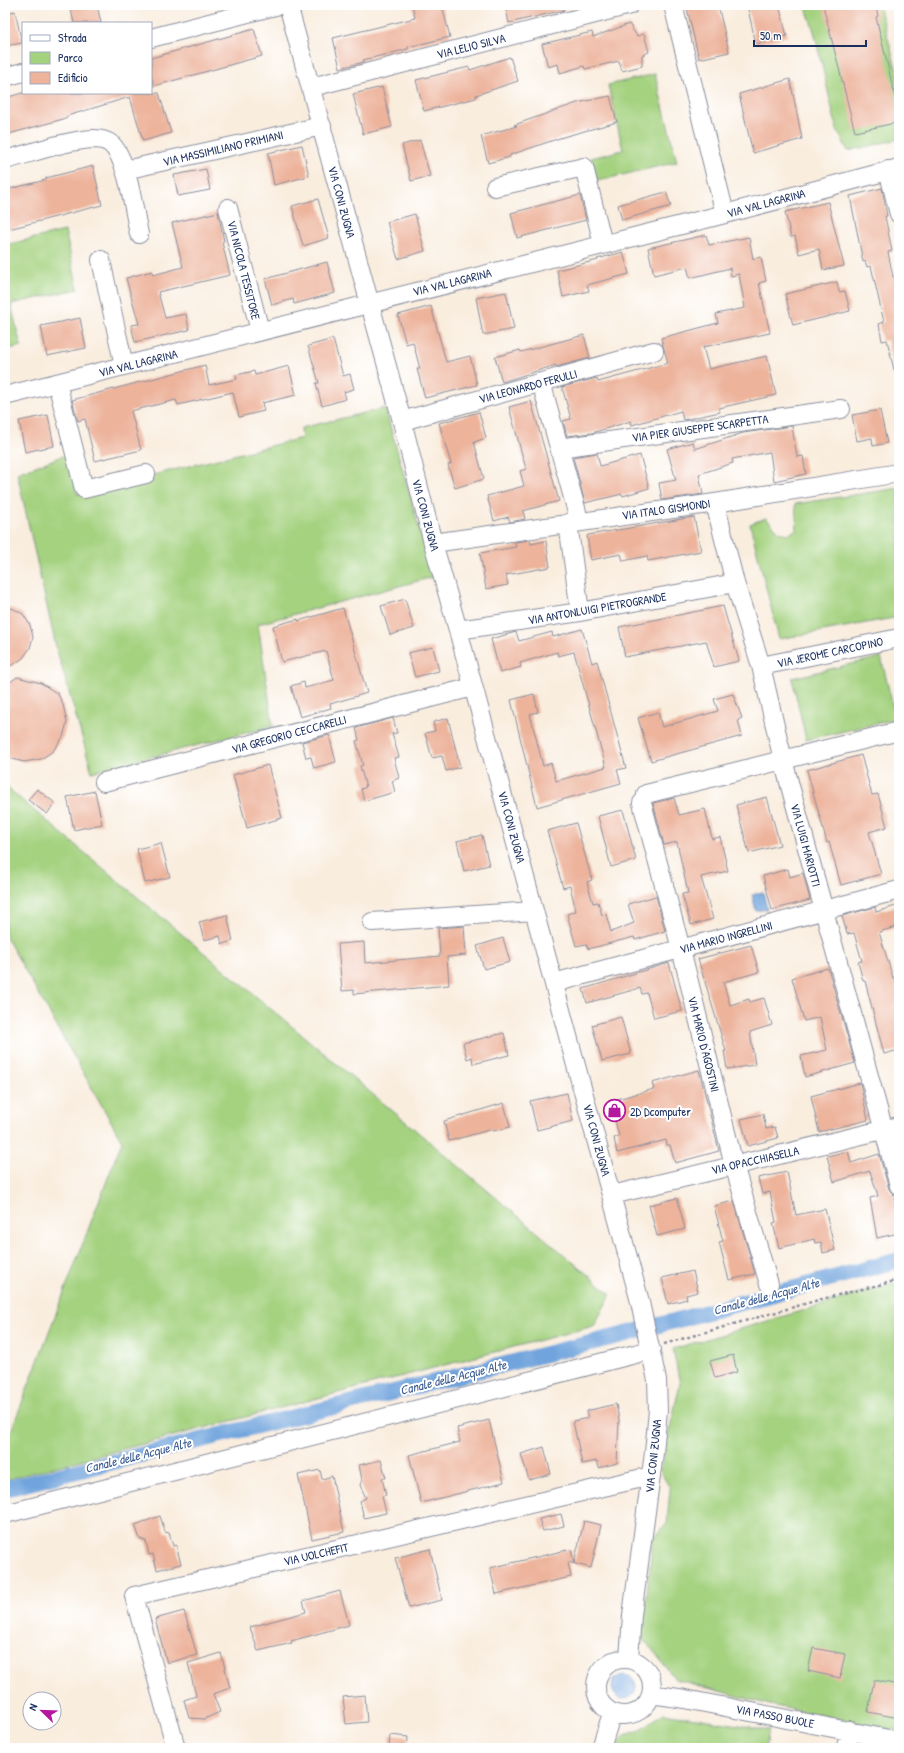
<svg xmlns="http://www.w3.org/2000/svg" width="904" height="1753" font-family="'Patrick Hand',sans-serif">
<rect width="100%" height="100%" fill="#fff"/>
<filter id="ink" filterUnits="userSpaceOnUse"><feTurbulence type="fractalNoise" baseFrequency=".025" numOctaves="2"/><feDisplacementMap in="SourceGraphic" scale="8" xChannelSelector="R" yChannelSelector="G"/><feConvolveMatrix kernelMatrix="1 2 1 2 8 2 1 2 1" color-interpolation-filters="sRGB"/></filter>
<filter id="wash" filterUnits="userSpaceOnUse"><feTurbulence type="fractalNoise" baseFrequency=".012" numOctaves="4" result="noise"/><feDisplacementMap in="SourceGraphic" scale="16" xChannelSelector="R" yChannelSelector="G"/><feGaussianBlur stdDeviation="0.9" result="paint"/><feColorMatrix in="noise" values="0 0 0 0 0 0 0 0 0 0 0 0 0 0 0 0 0 1.4 0 .05"/><feComposite in="paint" operator="in"/></filter>
<g filter="url(#wash)">
<rect width="100%" height="100%" fill="#f9edde"/>
<!-- green -->
<path fill="#a4d27f" stroke="#60806e" d="M805,5H879L899,79V139L848,151L837,130L814,31Z
M655,74L677,162L597,181L591,158L623,150L608,85Z
M65,231L78,289L11,304L21,346L5,350V245Z
M385,408L433,577L258,624L273,726L92,772L56,647L17,473L71,453L77,494L302,438L301,428Z
M899,488V617L779,639L750,524L766,518L779,532L789,534L797,529L795,504Z
M881,657L896,719L806,740L792,678Z
M5,786L611,1294L594,1326L5,1480V1447L122,1141L5,935Z
M899,1282V1731L770,1705L675,1679L649,1645L642,1640L653,1537L667,1524L670,1488L660,1471L680,1384L673,1349Z
M664,1713L769,1730L766,1748H616L625,1735L638,1731Z"/>
<!-- water -->
<path fill="#71a4dd" stroke="#466a9e" d="M763,892L767,909L756,911L752,895Z
M612 1687a12 12 0 1 1 24 0a12 12 0 1 1-24 0Z"/>
<g fill="none" stroke-linecap="round" stroke-linejoin="round">
<!-- canal -->
<path stroke="#71a4dd" stroke-width="16" d="M5,1489L626,1334L899,1260"/>
</g>
<g id="blocks">
<!-- building -->
<path fill="#edb39b" d="M70,5H97L101,23H74Z
M412,5H442L450,37L408,47V49L363,60L364,62L340,68L333,38L415,18Z
M505,5H564V10L509,23Z
M698,5H718L729,52L699,59L687,8Z
M747,5H779L787,36L756,44Z
M823,5H875L878,16L876,17L899,113V122L855,132Z
M15,11L22,43L5,46V13Z
M629,24L637,36L644,34L649,52L642,55V66L622,71L619,61L585,69L584,66L560,73L558,64L548,67L542,44L592,32L593,37Z
M254,29L262,56L154,86L151,75V58Z
M510,57L518,81L476,95V98L424,111L416,80L469,67L470,70Z
M790,79L802,139L753,153L739,94Z
M382,87L392,127L363,134L353,94Z
M22,93H159L171,133L143,141L130,97L67,116V118L5,135V98Z
M610,96L617,122L563,137L510,155V157L488,163L481,136L517,126L514,125L577,103Z
M420,140L430,176L411,181L402,145Z
M302,145L309,176L274,185L268,153Z
M93,166L102,205L5,230V190L46,180V178Z
M206,169L210,190L178,196L174,175Z
M882,188L887,216H885L892,251L888,252L893,277L899,276V370H894L887,340L882,341L879,324L884,322L871,266L867,267L865,261L863,262L850,196Z
M666,192L671,206L622,220L618,205Z
M580,195L586,220L517,238L511,213Z
M318,199L329,238L303,246L292,206Z
M828,202L844,266L823,270L819,249L799,254L795,236L791,237L785,212Z
M218,212L224,241L222,242L230,275L158,292L165,318L186,314L189,330L135,342L131,325L139,324L126,278L152,271L153,275L183,267L172,223Z
M415,214L425,251L398,259L387,222Z
M706,235L709,245L749,237L753,259L761,257L766,281L759,283L770,333L703,347L709,369L767,356L776,395L719,408L720,412L683,420L681,411L632,425L631,421L592,433L567,436L563,421L571,419L562,387L597,378L598,382L668,363L661,338L718,323L716,314L745,308L739,274L731,276L730,268L690,278L687,267L654,275L648,248Z
M623,252L629,274L587,285L589,291L563,297L557,270L598,260L597,259Z
M327,262L335,293L294,304L293,299L272,305L265,279Z
M837,282L839,292L845,291L850,311L793,325L785,294Z
M506,292L514,329L483,335L476,298Z
M431,306L446,362L470,356L477,385L425,398L417,369H420L413,342L406,344L398,315Z
M80,318L86,348L47,356L41,326Z
M584,335L590,358L556,367V365L502,382L495,357L520,350L521,352Z
M333,339L343,376L350,374L354,389L344,392L346,399L322,406L316,383H319L308,346Z
M205,365L209,385L237,379L236,375L254,371L255,375L289,366L296,395L262,403L264,411L239,417L233,392L178,405L176,400L131,411L141,450L95,461L85,419L78,421L72,400Z
M531,401L559,501L523,511L525,519L510,522L508,517L494,521L487,496L524,486L520,471L526,469L509,407Z
M880,410L887,443L873,446L872,438L857,441L852,415Z
M479,412L486,438L474,442L484,479L455,488L448,465L451,464L439,423Z
M48,415L54,446L25,452L19,421Z
M792,426L797,457L803,456L806,474L774,481L770,452L732,459L733,463L699,474L703,494L662,500L659,483L676,480L667,449L693,442L695,449L743,433Z
M597,453L600,466L640,455L649,488L623,496L622,494L585,503L573,457Z
M694,517L701,551L648,561L647,556L623,561L621,554L591,560L587,536L588,535Z
M530,540L531,544L546,541L550,567L506,575L508,585L486,589L480,553L516,547L515,542Z
M405,599L414,628L390,635L381,606Z
M723,606L739,661L714,667L706,641L625,657L619,627Z
M5,607L14,609L23,614L30,625L33,637L30,648L23,658L13,665L5,666Z
M343,608L367,693L330,704L331,708L300,717L291,686L304,682L305,688L334,680L326,651L282,662L273,626L298,619V621Z
M582,629L592,663L597,661L626,768L617,770L621,783L537,807L511,700L534,694L538,712L530,714L543,766L551,763L556,781L606,767L574,652L558,656L557,652L520,663L521,667L500,673L491,639L516,632L519,641L552,632L553,637Z
M433,647L439,671L415,677L408,653Z
M17,677L41,683L58,694L63,705L67,722L63,737L53,751L41,759L24,762L9,758L5,755V686Z
M733,694L742,718L738,720L742,736L651,761L638,718L658,712L662,727L718,711L714,699Z
M393,718L397,733L392,734L399,757L394,758L399,778L392,781L395,792L364,801L361,789L366,787L360,766L363,765L356,741L359,740L356,728Z
M448,718L460,767L446,771L442,756L432,758L425,733L435,731L433,722Z
M329,735L336,762L314,768L311,757L306,758L302,742Z
M861,755L872,795L878,794L887,827L869,832L881,874L841,885L829,842L827,843L807,770Z
M268,765L282,818L247,828L233,775Z
M37,789L55,803L47,814L28,800Z
M95,791L102,824L74,830L67,797Z
M767,797L780,845L749,853L736,805Z
M674,798L679,815L705,809L712,839L720,837L728,871L701,877L713,919L691,925L682,894L688,893L677,842L664,845L653,803Z
M623,810L636,860L611,867L598,816Z
M576,823L592,880L587,882L593,903L598,902L602,915L606,914L611,932L634,923L628,904L656,896L665,931L635,940L634,937L588,949L586,944L576,946L567,914L576,911L570,886L563,888L547,831Z
M482,835L489,865L464,871L457,841Z
M161,843L170,877L145,883L137,849Z
M788,869L790,877L803,873L810,900L772,910L763,876Z
M899,905V926L879,932L893,978H895L899,996V1050L884,1054L865,981H863L858,962L862,961L854,933L847,934L842,916L875,907L876,912Z
M227,915L233,941L222,944L220,936L204,940L199,922Z
M464,926L466,955L447,957L449,985L354,994V990L342,991L338,944L364,942L365,963L440,956L438,928Z
M503,938L510,962L484,969L477,946Z
M751,945L759,972L723,982L730,1005L749,999L750,1002L764,998L772,1025L750,1032L755,1065L727,1069L724,1051H726L698,959Z
M669,963L682,1011L654,1018L647,993L642,994L640,988L587,1003L583,989Z
M828,968L855,1063L805,1077L801,1056L827,1050L820,1017L804,1021L792,978Z
M621,1017L631,1054L602,1061L592,1025Z
M504,1033L509,1055L473,1064L472,1057L467,1059L463,1043Z
M699,1070L719,1151L675,1163L670,1145H667L666,1140L617,1153L614,1138L619,1136L610,1101L654,1089L652,1083Z
M860,1083L868,1120L819,1132L811,1096Z
M567,1093L573,1121L537,1130L530,1101Z
M504,1103L510,1127L493,1131V1129L449,1141L444,1121Z
M763,1114L766,1129L775,1127L778,1138L748,1146L741,1119Z
M848,1151L851,1163L879,1154L889,1189L893,1194L899,1222V1233L877,1238L870,1198L878,1196L870,1171L834,1182L827,1156Z
M787,1172L796,1215L825,1209L835,1250L823,1253L821,1242L815,1243L814,1239L779,1248L773,1223L776,1222L770,1192L762,1194L758,1178Z
M677,1198L685,1229L657,1236L649,1205Z
M734,1201L755,1274L729,1280L719,1242L723,1241L714,1206Z
M693,1271L698,1292L686,1295L687,1299L668,1304L662,1278Z
M733,1355L737,1372L715,1378L710,1361Z
M616,1404L619,1420L617,1463L599,1468L597,1461L582,1464L573,1421L588,1418L586,1411Z
M489,1420L504,1482L421,1503L409,1455L460,1442L457,1428Z
M544,1447L551,1474L529,1480L521,1454Z
M381,1460L386,1478H382L386,1495L382,1496L386,1513L364,1518L360,1501L366,1498L360,1485L362,1480L359,1465Z
M320,1470L322,1479L332,1476L344,1532L312,1539L298,1475Z
M561,1514L564,1526L543,1531L539,1519Z
M160,1516L165,1532L169,1533L173,1546L176,1545L181,1564L157,1570L153,1554L149,1555L146,1541L140,1539L135,1525Z
M584,1521L601,1525L591,1568L568,1562L571,1577L496,1594L490,1568L571,1549L574,1563Z
M430,1549L442,1600L409,1608L395,1558Z
M340,1591L349,1625L291,1641L292,1643L258,1651L250,1627L306,1612L303,1601Z
M184,1611L197,1655L167,1663L155,1619Z
M813,1648L845,1654L840,1678L808,1671Z
M221,1653L230,1688L213,1694L220,1712L204,1719L189,1718L184,1700L196,1696L188,1663Z
M874,1680L899,1685V1718L868,1712Z
M365,1695L367,1722L346,1724L343,1697Z
M390,1735L408,1737L407,1748H389Z"/>
</g>
</g>
<g filter="url(#ink)">
<use href="#blocks" fill-opacity="0" stroke="#8a8e9e" stroke-width="1"/>
<g fill="none" stroke-linecap="round" stroke-linejoin="round">
<defs>
<path id="minor" d="M288,5L402,421L433,543L458,630L639,1298L657,1380L658,1410L654,1453L632,1615L629,1659
M673,5L725,214
M151,38L279,5
M5,77L23,72
M312,87L630,5
M5,160C32,153 67,140 94,139C100,139 107,141 111,144C128,159 134,212 139,234
M125,170L322,126
M888,170L899,214
M495,187L584,167L603,244
M228,208L260,331
M101,260L124,366
M541,382L577,512
M57,383L84,489L146,474
M5,396L725,214L899,168
M402,421L654,351
M559,448L841,409
M715,503L735,583L761,666L783,760L899,1186
M568,523L580,612
M433,543L715,503L899,473
M458,630L580,612L735,583
M761,666L899,638
M104,782L473,687
M646,794L899,731
M642,803L681,949L734,1165L769,1284
M372,922L534,911
M554,983L899,890
M612,1195L899,1126
M5,1514L651,1350
M596 1687a28 28 0 1 1 56 0a28 28 0 1 1-56 0Z
M651,1694L685,1699L899,1741
M176,1748L134,1596L651,1476
M601,1748L612,1713
M846,1748L849,1730"/>
</defs>
<!-- minor casing -->
<use href="#minor" stroke="#8a8e9e" stroke-width="20"/>
<!-- path -->
<path stroke="#8a8e9e" stroke-width="2.5" stroke-dasharray="3 3" stroke-linecap="butt" d="M664,1344L822,1299L899,1280"/>
<!-- minor -->
<use href="#minor" stroke="#fff" stroke-width="18"/>
</g>
</g>
<!-- icons -->
<defs>
<symbol id="shop-ring" viewBox="-11 -11 22 22"><circle r="9.5" fill="#fff" stroke="#b5179e" stroke-width="1.5"/><path d="M-5-2.5h2.3a2.7 3.5 0 0 1 5.4 0H5L5.5 6h-11ZM-1.5-2.5h3a1.5 2.3 0 0 0-3 0Z" fill="#b5179e"/></symbol>
</defs>
<g fill-rule="evenodd">
<use href="#shop-ring" x="602" y="1098" width="25" height="25"/>
</g>
<g text-anchor="middle" dominant-baseline="central" stroke-width="4" stroke-linejoin="round" paint-order="stroke">
<!-- street labels -->
<g font-size="12" fill="#1b2f5e" stroke="#fff">
<text transform="translate(471 46) rotate(-14)">VIA LELIO SILVA</text>
<text transform="translate(223 148) rotate(-13)">VIA MASSIMILIANO PRIMIANI</text>
<text transform="translate(342 202) rotate(75)">VIA CONI ZUGNA</text>
<text transform="translate(766 203) rotate(-15)">VIA VAL LAGARINA</text>
<text transform="translate(244 270) rotate(76)">VIA NICOLA TESSITORE</text>
<text transform="translate(452 282) rotate(-14)">VIA VAL LAGARINA</text>
<text transform="translate(138 363) rotate(-14)">VIA VAL LAGARINA</text>
<text transform="translate(528 386) rotate(-15)">VIA LEONARDO FERULLI</text>
<text transform="translate(700 428) rotate(-8)">VIA PIER GIUSEPPE SCARPETTA</text>
<text transform="translate(666 509) rotate(-8)">VIA ITALO GISMONDI</text>
<text transform="translate(426 515) rotate(75)">VIA CONI ZUGNA</text>
<text transform="translate(597 608) rotate(-10)">VIA ANTONLUIGI PIETROGRANDE</text>
<text transform="translate(830 652) rotate(-12)">VIA JEROME CARCOPINO</text>
<text transform="translate(289 734) rotate(-15)">VIA GREGORIO CECCARELLI</text>
<text transform="translate(512 827) rotate(75)">VIA CONI ZUGNA</text>
<text transform="translate(806 845) rotate(75)">VIA LUIGI MARIOTTI</text>
<text transform="translate(726 937) rotate(-15)">VIA MARIO INGRELLINI</text>
<text transform="translate(704 1044) rotate(76)">VIA MARIO D'AGOSTINI</text>
<text transform="translate(597 1140) rotate(75)">VIA CONI ZUGNA</text>
<text transform="translate(755 1160) rotate(-13)">VIA OPACCHIASELLA</text>
<text transform="translate(653 1456) rotate(-84)">VIA CONI ZUGNA</text>
<text transform="translate(316 1554) rotate(-13)">VIA UOLCHEFIT</text>
<text transform="translate(775 1716) rotate(11)">VIA PASSO BUOLE</text>
</g>
<!-- poi labels -->
<g font-size="12" fill="#1b2f5e" stroke="#fff" text-anchor="start">
<text x="630" y="1111">2D Dcomputer</text>
</g>
<!-- water labels -->
<g font-size="13" font-style="italic" fill="#3d5e91" stroke="#fff">
<text transform="translate(766 1296) rotate(-15)">Canale delle Acque Alte</text>
<text transform="translate(453 1377) rotate(-14)">Canale delle Acque Alte</text>
<text transform="translate(138 1455) rotate(-14)">Canale delle Acque Alte</text>
</g>
</g>
<!-- margin -->
<rect width="904" height="1753" fill="none" stroke="#fff" stroke-width="20"/>
<!-- legend -->
<rect x="22" y="22" width="130" height="72" fill="#ffffff" stroke="#a4acbf"/>
<rect x="30" y="35" width="20" height="6" fill="#ffffff" stroke="#a4acbf"/>
<text x="58" y="42" font-size="12" fill="#1b2f5e">Strada</text>
<rect x="30" y="52" width="20" height="12" fill="#a4d27f" stroke="#a4acbf"/>
<text x="58" y="62" font-size="12" fill="#1b2f5e">Parco</text>
<rect x="30" y="72" width="20" height="12" fill="#edb39b" stroke="#a4acbf"/>
<text x="58" y="82" font-size="12" fill="#1b2f5e">Edificio</text>
<!-- north arrow -->
<g transform="translate(42 1711) rotate(293)"><circle r="19" fill="#ffffff" stroke="#a4acbf"/>
<path d="M0-3L7 15L0 10L-7 15Z" fill="#b5179e"/>
<text y="-6" font-size="11" font-weight="bold" text-anchor="middle" fill="#1b2f5e">N</text>
</g>
<!-- scale -->
<path d="M754 40v6h112v-6" fill="none" stroke="#1b2f5e" stroke-width="2"/>
<text x="760" y="40" font-size="12" fill="#1b2f5e" stroke="#ffffff" stroke-width="3" paint-order="stroke">50 m</text>
</svg>
